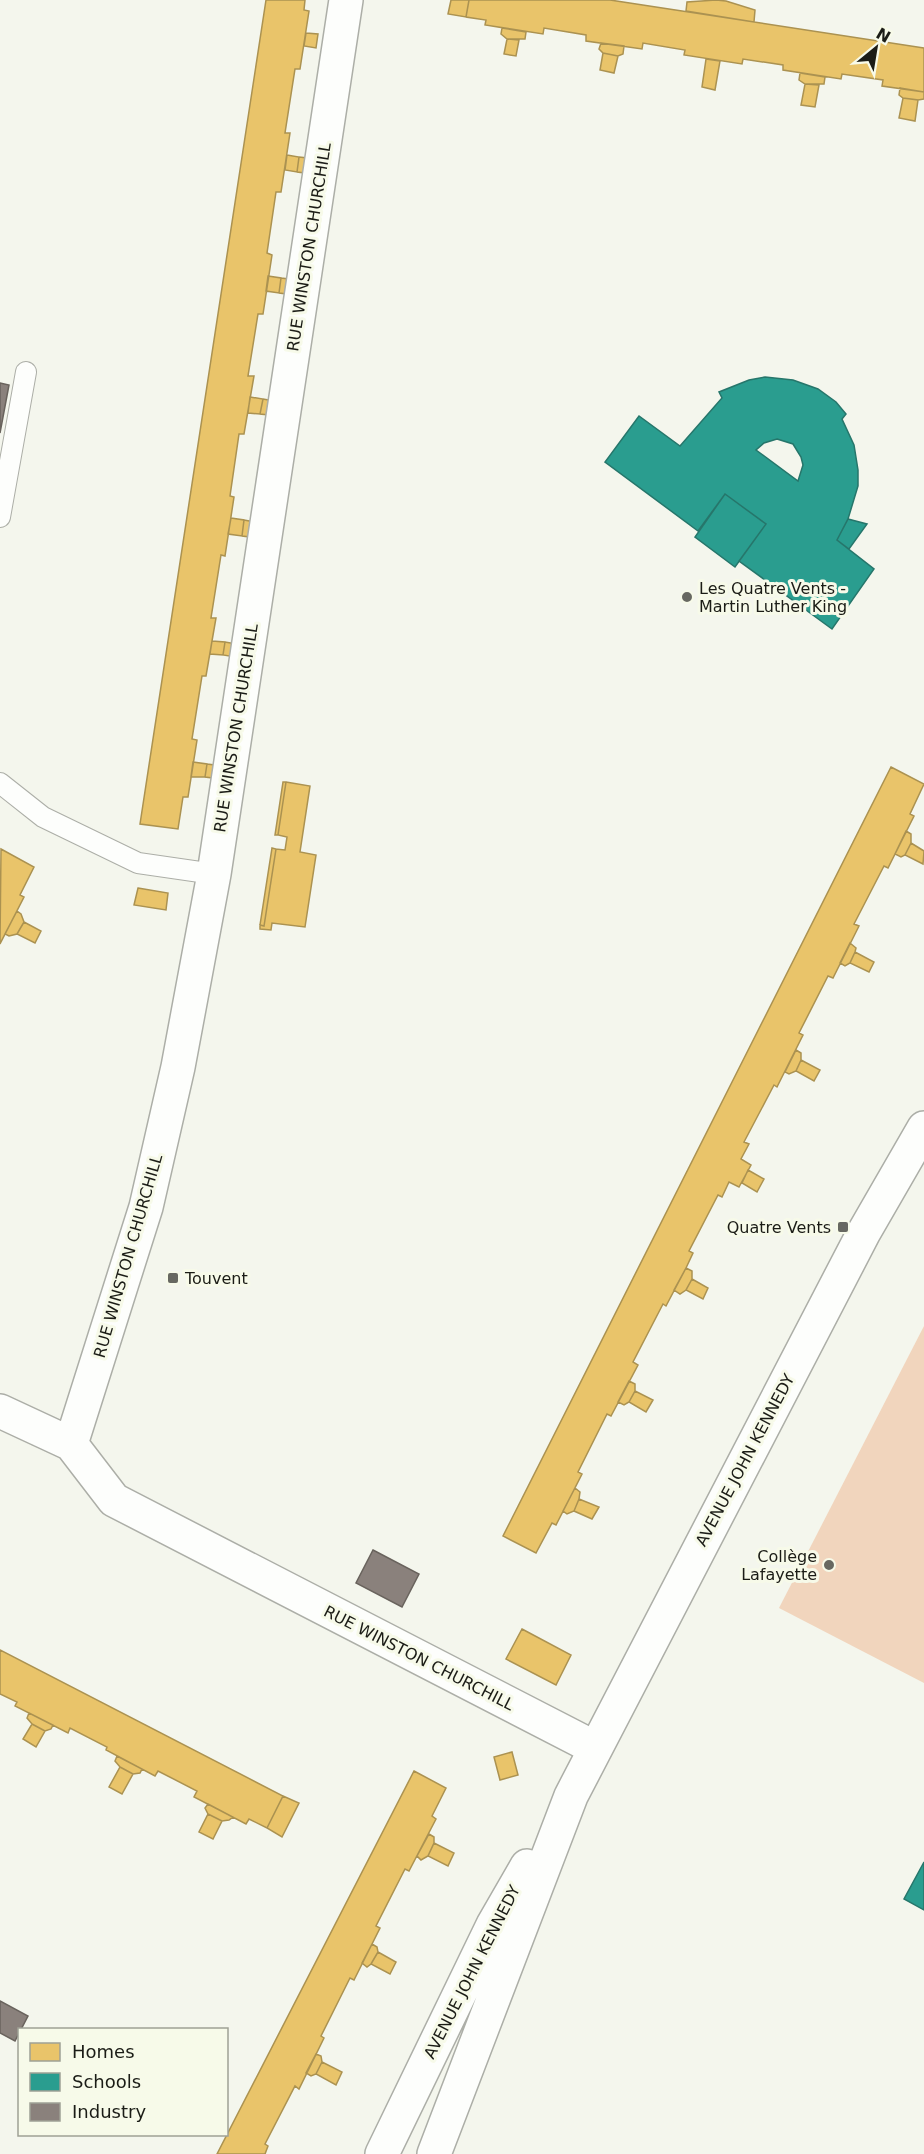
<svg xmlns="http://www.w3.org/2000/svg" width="924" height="2154" font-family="'DejaVu Sans',sans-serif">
<rect width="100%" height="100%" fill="#f4f6ed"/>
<!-- green -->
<path fill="#f1d5bd" d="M924,1326V1683L779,1608Z"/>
<!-- homes -->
<path fill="#e9c46a" stroke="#ab9251" stroke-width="1.5" d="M266,0H305L304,10L309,11L300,69H295L285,133H290L281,192H276L267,253L272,255L263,314H258L248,376H254L244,434H239L230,496L234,497L225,556L221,555L211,618H216L212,641L206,676H202L192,739L197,740L188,797H183L178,829L140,824Z
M451,0H469L466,17L448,14Z
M469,0H610L924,48V92L882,86L883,80L842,74L841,79L783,70V65L743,59L742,64L684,55L685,50L643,43L642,49L586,41V35L544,28L543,34L485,25L486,20L466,17Z
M716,0L726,1L755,10L754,22L686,11L687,2Z
M502,28L526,32L525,39H507L501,34Z
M306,33L318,34L316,48L304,46Z
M507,39L519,40L516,56L504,54Z
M601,43L624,46L623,54L618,56L603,53L599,49Z
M603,53L618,56L614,73L600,70Z
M706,59L720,61L715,90L702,87Z
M800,73L825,77L824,84H805L799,80Z
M805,84L819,85L815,107L801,105Z
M900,88L924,92V99L918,100L903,98L899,95Z
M903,98L918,100L915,121L899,118Z
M287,155L299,157L297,172L285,170Z
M299,157L316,159L313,174L297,172Z
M268,276L281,278L279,293L266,291Z
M281,278L297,280L295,295L279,293Z
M250,397L263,399L260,414L248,413Z
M263,399L280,402L278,416L260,414Z
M231,518L244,520L242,536L228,534Z
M244,520L260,523L257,538L242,536Z
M212,641L225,642L223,655L210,654Z
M225,642L242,645L241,658L223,655Z
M193,762L207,764L205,777H191Z
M207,764L222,766L220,779L205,777Z
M891,767L924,784L910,814L914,816L888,868L884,866L854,924L859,926L833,978L828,976L799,1033L803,1035L777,1087L774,1085L744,1142L749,1144L741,1159L751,1165L739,1187L729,1182L722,1197L718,1195L689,1251L693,1253L686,1268L666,1306L663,1304L633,1362L638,1365L611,1416L607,1414L578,1472L582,1474L556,1525L552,1523L536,1553L503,1536Z
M283,782H286L278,835H275Z
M286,782L310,786L300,852L316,855L305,927L272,923L271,930L260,929V925L264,926L276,849L285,850L287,837L278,835Z
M906,831L911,834V843L905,855L901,857L895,854Z
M911,843L924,851L923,864L905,855Z
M272,848L276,849L264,926L260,925Z
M1,849L34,867L20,895L24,897L0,944Z
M138,888L168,893L166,910L134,905Z
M17,911L21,914L24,922L17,934L9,936L5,934Z
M24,922L41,931L35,943L17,934Z
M850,943L856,948L855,952L850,963L845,966L840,963Z
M855,952L874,962L869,972L850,963Z
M796,1050L801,1053V1060L796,1071L789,1074L785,1072Z
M801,1060L820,1070L814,1081L796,1071Z
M748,1170L764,1179L757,1192L742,1183Z
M686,1268L692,1271V1279L686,1290L680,1294L674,1290Z
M692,1279L708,1288L703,1299L686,1290Z
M629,1381L635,1384V1391L629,1402L624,1405L618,1402Z
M635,1391L653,1400L646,1412L629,1402Z
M575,1488L580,1492L579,1499L574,1511L567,1514L563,1511Z
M579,1499L599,1507L592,1519L574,1511Z
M522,1629L571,1655L556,1685L506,1659Z
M0,1650L283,1796L267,1828L249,1819L246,1824L194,1797L197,1791L158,1771L155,1776L106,1750L107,1747L70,1728L68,1733L15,1706L17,1702L0,1694Z
M29,1713L53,1725L51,1729L45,1731L32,1724L27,1718Z
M32,1724L45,1731L36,1747L23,1739Z
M512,1752L518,1775L500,1780L494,1757Z
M117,1756L142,1769L140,1773L133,1774L120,1767L115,1761Z
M120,1767L133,1774L122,1794L109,1787Z
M414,1771L446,1788L432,1816L436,1819L409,1871L405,1869L376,1926L380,1928L354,1980L350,1978L321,2036L324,2038L299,2089L295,2086L265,2144L268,2146L265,2154H217Z
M283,1796L299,1803L282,1837L267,1828Z
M208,1804L233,1817L229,1820L222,1821L208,1814L205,1808Z
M208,1814L222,1821L213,1839L199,1832Z
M429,1834L434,1837V1843L428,1856L421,1860L417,1856Z
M434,1843L454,1853L448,1866L428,1856Z
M372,1944L377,1947L378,1952L371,1964L367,1967L362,1963Z
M378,1952L396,1962L390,1974L371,1964Z
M316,2054L321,2056L322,2062L316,2074L311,2076L306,2073Z
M322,2062L342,2072L336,2085L316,2074Z"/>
<!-- schools -->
<path fill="#2a9d8f" stroke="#26766b" stroke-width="1.5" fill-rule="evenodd" d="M765,377L793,380L818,389L836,402L846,414L842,419L854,445L858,470V486L848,519L837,540L874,569L832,629L739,561L766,524L725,494L698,531L605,462L639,416L680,446L722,398L719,392L749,380ZM777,439L793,444L801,457L803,465L798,481L756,450L764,443Z
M725,494L766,524L735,567L695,537Z
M848,519L867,524L849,549L837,540Z
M924,1862V1910L904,1899Z"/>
<!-- industry -->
<path fill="#8a817c" stroke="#69635d" stroke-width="1.5" d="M0,383L9,385L0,433Z
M373,1550L419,1574L402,1607L356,1583Z
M0,2001L28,2016L15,2041L0,2033Z"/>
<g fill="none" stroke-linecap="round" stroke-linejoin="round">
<defs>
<path id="lane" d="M0,517L26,372
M0,783L43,817L138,863L214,874"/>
<path id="street" d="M0,1411L71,1444L114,1500L595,1748
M71,1444L146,1207L178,1067L214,874L346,0"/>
<path id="secondary" d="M382,2154L493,1925L527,1866
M434,2154L571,1796L864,1232L924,1128"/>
</defs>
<!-- lane casing -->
<use href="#lane" stroke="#acaea7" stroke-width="22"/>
<!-- street casing -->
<use href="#street" stroke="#acaea7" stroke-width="36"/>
<!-- secondary casing -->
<use href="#secondary" stroke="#acaea7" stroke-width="36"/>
<!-- lane -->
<use href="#lane" stroke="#fdfefc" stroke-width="20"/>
<!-- street -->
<use href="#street" stroke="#fdfefc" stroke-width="33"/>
<!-- secondary -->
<use href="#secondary" stroke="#fdfefc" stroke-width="33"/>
</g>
<!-- markers -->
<g fill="#676861" stroke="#f7fae9" stroke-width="2">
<circle cx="687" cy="597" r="6"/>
<rect x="837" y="1221" width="12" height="12" rx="3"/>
<rect x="167" y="1272" width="12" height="12" rx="3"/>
<circle cx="829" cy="1565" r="6"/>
</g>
<g text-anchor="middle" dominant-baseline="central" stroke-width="6" stroke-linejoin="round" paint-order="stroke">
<!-- street labels -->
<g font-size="16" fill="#1b1c16" stroke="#f7fae9">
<text transform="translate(309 247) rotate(-81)">RUE WINSTON CHURCHILL</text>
<text transform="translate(236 728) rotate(-81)">RUE WINSTON CHURCHILL</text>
<text transform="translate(128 1256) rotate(-74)">RUE WINSTON CHURCHILL</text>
<text transform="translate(745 1460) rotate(-62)">AVENUE JOHN KENNEDY</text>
<text transform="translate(419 1658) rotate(27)">RUE WINSTON CHURCHILL</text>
<text transform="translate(472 1972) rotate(-63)">AVENUE JOHN KENNEDY</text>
</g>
<!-- poi labels -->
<g font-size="16" fill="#1b1c16" stroke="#f7fae9" text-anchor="start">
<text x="699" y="588">Les Quatre Vents -<tspan x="699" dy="18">Martin Luther King</tspan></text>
<text x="831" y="1227" text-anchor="end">Quatre Vents</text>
<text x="185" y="1278">Touvent</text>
<text x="817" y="1556" text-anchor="end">Collège<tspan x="817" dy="18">Lafayette</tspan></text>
</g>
</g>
<!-- legend -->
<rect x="18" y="2028" width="210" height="108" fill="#f7fae9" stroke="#9fa195" stroke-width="1.5"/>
<rect x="30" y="2043" width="30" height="18" fill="#e9c46a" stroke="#9fa195" stroke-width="1.5"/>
<text x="72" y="2058" font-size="18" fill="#1b1c16">Homes</text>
<rect x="30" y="2073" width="30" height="18" fill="#2a9d8f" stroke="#9fa195" stroke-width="1.5"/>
<text x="72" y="2088" font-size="18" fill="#1b1c16">Schools</text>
<rect x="30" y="2103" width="30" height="18" fill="#8a817c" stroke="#9fa195" stroke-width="1.5"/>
<text x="72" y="2118" font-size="18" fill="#1b1c16">Industry</text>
<!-- north arrow -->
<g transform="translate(876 48) rotate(30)" stroke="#f7fae9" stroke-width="4.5" paint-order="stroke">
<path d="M0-4.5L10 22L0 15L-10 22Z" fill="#1b1c16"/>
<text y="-9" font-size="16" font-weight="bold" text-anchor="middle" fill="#1b1c16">N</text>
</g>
</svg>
